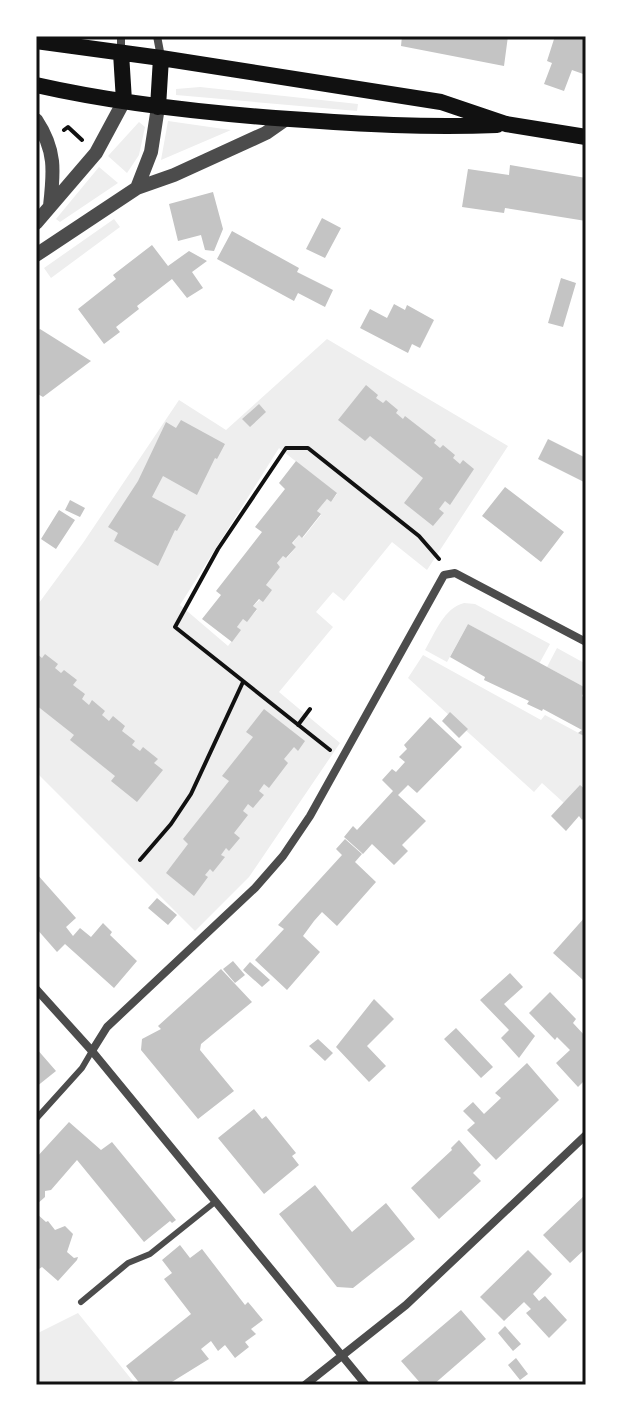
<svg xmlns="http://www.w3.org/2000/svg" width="622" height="1421" font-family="Jost,sans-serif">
<rect width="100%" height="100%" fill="#fff"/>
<!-- green -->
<path fill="#eee" fill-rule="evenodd" d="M200,87L358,104L357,111L176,95V89Z
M168,121L231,130L161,160Z
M139,122L145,127L139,155L127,173L108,156Z
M99,167L118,183L60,222L56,219Z
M114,219L120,227L51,278L44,268Z
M327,339L508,446L427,570L392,542L344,601L333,592L316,612L333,627L279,692L340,743L249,877L195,931L36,772V607L83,543L179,400L226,430ZM279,448L337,494L331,502L327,499L317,511L321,515L303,538L299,535L293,543L296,547L287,558L283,556L277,563L280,567L266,585L271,590L253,606L257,610L247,621L243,619L237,627L240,630L228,646L180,605Z
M464,603L475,604L550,644L539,664L468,624L447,662L425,650C435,633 444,608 464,603Z
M557,648L586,664V688L547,667Z
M423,655L541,720L545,715L586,737V790L564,803L542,783L534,792L408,678Z
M78,1313L136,1385H36V1334Z"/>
<!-- building -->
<path fill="#c4c4c4" d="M402,36H508L504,66L401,46Z
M555,36H586V75L572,70L564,91L544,84L552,63L547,61Z
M510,165L586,178V221L505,208L504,213L462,207L468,169L509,175Z
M213,192L223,229L214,251L205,250L201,235L178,241L169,204Z
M322,218L341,228L325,258L306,249Z
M232,231L299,268L297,272L333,290L325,307L298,293L294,301L217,259Z
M152,245L168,266L189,251L207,261L192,272L203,288L187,298L172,279L137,306L139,309L116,327L120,332L104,344L78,309L116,279L113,275Z
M561,278L576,283L563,327L548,323Z
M394,304L405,310L407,305L434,320L420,348L412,344L408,353L360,328L370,309L387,318Z
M40,329L91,361L43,397L36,393V332Z
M366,385L378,395L376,398L383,403L386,400L398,410L396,413L403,419L405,416L436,440L434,443L440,448L443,445L455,455L453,458L460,464L463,460L474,469L450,505L445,501L439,509L444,513L433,526L404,503L423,478L370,436L365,441L338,420Z
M259,404L266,412L250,427L242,419Z
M181,420L225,444L217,459L215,458L197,495L163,476L152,497L186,515L177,531L175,530L158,566L114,541L118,533L108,527L138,481L166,422L176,428Z
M548,439L586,458V483L538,459Z
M296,461L337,493L331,502L327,499L317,511L321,514L302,538L299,535L292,543L296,547L286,558L283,556L277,563L280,567L266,585L272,590L263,602L259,599L253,606L257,609L247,622L243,619L237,627L241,630L232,642L202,619L221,595L216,591L262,532L255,527L285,489L279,483Z
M505,487L564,532L541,562L482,516Z
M70,500L85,508L80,517L65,510Z
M59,510L75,520L56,549L41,539Z
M468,624L586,688L582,696L586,699V737L578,733L582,730L543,709L542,711L527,704L529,701L484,680L485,677L450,657Z
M36,653L42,658L45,654L58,664L55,668L61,673L64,670L77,680L73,685L85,694L82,699L89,705L92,700L105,711L102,715L109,721L113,716L125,726L122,731L135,741L132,745L140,751L143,747L158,759L154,763L163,770L137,802L111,781L115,776L70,740L74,735L36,705Z
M264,709L305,741L298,751L294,747L284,759L288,763L269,788L264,784L259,791L264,795L253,808L248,804L243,811L248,815L234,833L240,838L229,851L226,848L221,855L225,857L213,872L210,869L205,875L208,877L194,896L166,873L188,844L183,839L229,781L222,776L253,737L246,732Z
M450,712L468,729L459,738L442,721Z
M430,717L462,747L417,793L408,785L398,795L426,821L402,845L408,851L394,865L372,844L363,854L344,837L353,826L357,830L393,791L382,780L392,769L396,772L405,762L399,757L407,749L404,745Z
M580,785L586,790V816L582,820L579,816L566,831L551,816Z
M345,839L362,854L355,862L376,882L337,926L322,912L314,921L303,936L320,952L287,990L255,960L284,929L278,925L342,855L336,849Z
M36,873L76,918L66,927L73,936L80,928L91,937L103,923L112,932L110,935L137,961L114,988L65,944L57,952L36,928Z
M157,898L177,915L168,925L148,908Z
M586,916V977L583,980L553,953Z
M233,961L245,975L235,983L223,969Z
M250,962L270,980L262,987L243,970Z
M221,969L252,1002L201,1044L200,1050L234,1091L198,1119L141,1050L142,1039L161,1029L158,1026Z
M510,973L523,987L504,1004L535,1036L519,1058L501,1038L509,1030L480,1000Z
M550,992L576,1019L573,1023L586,1037V1079L578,1087L556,1063L570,1050L557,1037L555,1040L529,1013Z
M374,999L394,1019L367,1046L386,1066L369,1082L336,1047Z
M456,1028L493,1067L481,1078L444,1039Z
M318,1039L333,1053L325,1061L309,1046Z
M36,1048L56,1071L36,1087Z
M527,1063L559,1100L496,1160L467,1130L475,1123L463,1111L473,1102L484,1114L501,1098L495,1093Z
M254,1109L262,1119L266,1116L296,1153L292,1156L299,1165L264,1194L218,1138Z
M69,1122L101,1150L112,1142L176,1220L172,1223L170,1221L144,1242L77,1160L51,1190L45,1191V1197L36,1205V1158Z
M459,1140L481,1165L473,1173L481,1181L439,1219L411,1188L452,1150L451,1148Z
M315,1185L352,1232L386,1203L415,1239L353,1288L337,1287L279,1214Z
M586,1194V1248L570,1263L543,1235Z
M36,1213L46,1222L48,1221L55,1230L65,1226L73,1234L67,1252L74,1258L78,1257L77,1260L58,1281L42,1267L36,1271Z
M180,1245L190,1258L202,1249L245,1305L248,1302L263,1320L251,1329L256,1334L245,1342L249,1347L235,1358L225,1345L218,1351L211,1341L201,1349L209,1359L167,1385H141L126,1366L191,1314L164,1279L172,1273L162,1260Z
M528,1250L552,1274L533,1294L539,1301L545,1296L567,1320L549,1338L526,1313L531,1309L524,1302L504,1321L480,1297Z
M461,1310L486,1339L433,1385H422L401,1361Z
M505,1326L521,1344L513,1351L498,1333Z
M516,1358L528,1374L520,1380L508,1365Z"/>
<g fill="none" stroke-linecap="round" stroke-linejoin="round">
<!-- path -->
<path stroke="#111" stroke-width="4" d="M64,130L68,127L82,140
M298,725L310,709
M330,750L175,627L218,549L286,448H308L419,536L439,559
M140,860L171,824L191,794L243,682"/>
<!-- service -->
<path stroke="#4c4c4c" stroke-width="6" d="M36,1119L82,1068L92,1051
M81,1302L128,1263L150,1254L215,1202"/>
<!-- minor -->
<path stroke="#4c4c4c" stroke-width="8" d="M121,36V53
M157,36L161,57
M36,989L92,1051L366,1385
M92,1051L107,1027L255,888L283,856L310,816L444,575L455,573L586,642
M305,1385L406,1305L586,1135"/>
<!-- tertiary -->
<path stroke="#4c4c4c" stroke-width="14" d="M36,120C56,150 54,171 50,206
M137,188L151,152L158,107
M36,223L96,153L124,101
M36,255L137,188L174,175L266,133L286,119"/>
<!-- secondary -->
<path stroke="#111" stroke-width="16" d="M36,41L161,58L441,102L506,124L586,137
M121,53L124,101
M36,85C120,104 204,113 290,119C359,124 427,128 497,125
M158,107L161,58"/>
</g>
<!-- border -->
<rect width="622" height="1421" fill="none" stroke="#ffffff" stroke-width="76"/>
<rect x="38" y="38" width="546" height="1345" fill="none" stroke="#111" stroke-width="3"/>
</svg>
